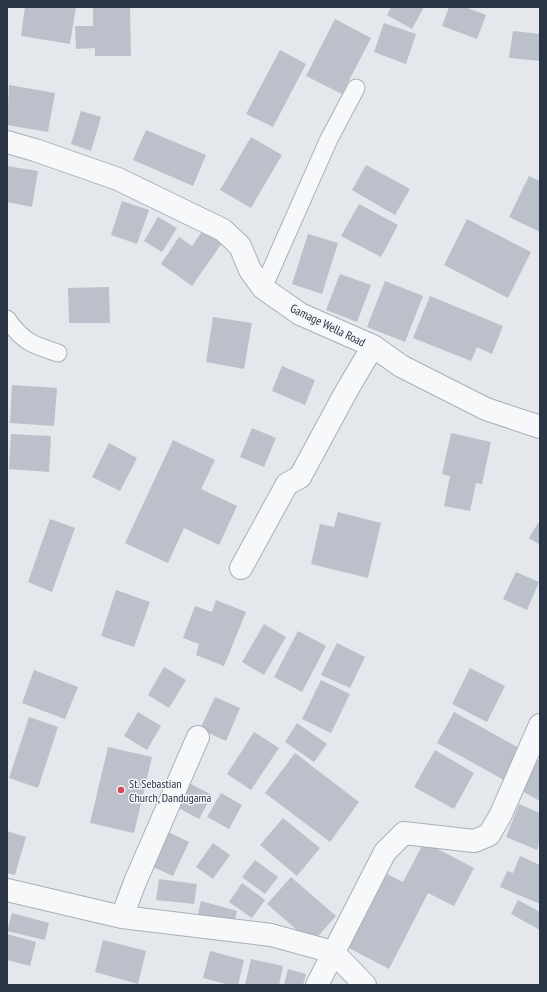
<svg xmlns="http://www.w3.org/2000/svg" width="547" height="992" font-family="'PT Sans Narrow',sans-serif">
<rect width="100%" height="100%" fill="#e4e7ec"/>
<!-- building -->
<path fill="#bbc0ca" d="M25,7H76L70,44L21,36Z
M93,7H130L131,56H95V48L76,49L75,26H93Z
M391,7H424L412,29L387,15Z
M449,7H465L486,15L477,39L442,26Z
M335,19L371,38L342,94L306,76Z
M384,23L416,34L406,64L374,52Z
M513,31L540,34V61L509,58Z
M280,50L306,64L273,127L246,114Z
M9,85L55,93L48,132L7,125Z
M81,111L101,117L91,151L71,144Z
M146,130L206,155L193,186L133,160Z
M251,137L282,155L251,208L220,190Z
M366,165L410,189L395,215L352,190Z
M7,166L38,171L32,207L7,202Z
M529,176L540,181V232L509,217Z
M122,201L149,210L137,244L111,235Z
M359,204L398,225L381,257L341,236Z
M158,217L177,228L162,252L144,241Z
M467,219L531,252L508,298L444,265Z
M203,230L222,243L192,286L161,264L179,237L192,246Z
M308,234L338,243L322,294L292,284Z
M340,274L371,285L357,322L326,310Z
M385,281L423,296L405,342L367,327Z
M109,287L110,323H69L68,288Z
M430,296L503,326L492,354L477,347L471,361L413,338Z
M213,317L252,323L244,369L206,362Z
M282,366L315,380L305,405L272,391Z
M12,385L57,388L54,426L10,423Z
M252,428L276,438L264,467L240,457Z
M451,433L491,442L482,484L476,483L470,511L444,506L450,476L442,474Z
M11,434L51,436L49,472L9,469Z
M173,440L215,460L201,489L237,506L219,545L184,528L168,563L125,543Z
M109,443L137,458L120,491L92,477Z
M338,512L381,523L368,578L311,564L320,524L334,527Z
M50,519L75,528L52,592L28,582Z
M538,523L540,524V545L529,538Z
M516,572L539,582L527,610L503,599Z
M116,590L150,602L134,647L101,636Z
M216,600L246,612L224,666L196,655L199,644L183,638L195,606L212,612Z
M264,624L286,637L264,675L242,662Z
M298,631L326,646L302,692L274,677Z
M337,643L365,657L350,688L321,675Z
M164,667L186,680L169,708L148,695Z
M470,668L505,686L487,722L452,704Z
M34,670L78,687L65,719L22,703Z
M321,680L350,694L331,733L302,719Z
M215,697L240,708L226,741L200,729Z
M138,712L161,726L147,750L124,736Z
M454,712L521,749L504,780L437,743Z
M29,717L58,727L38,788L9,778Z
M297,723L327,744L314,762L285,742Z
M254,732L279,748L251,790L227,774Z
M108,747L152,757L134,833L90,823Z
M435,750L474,773L454,809L414,787Z
M295,753L359,802L330,842L265,793Z
M536,759L540,761V801L520,790Z
M187,782L212,795L199,819L175,806Z
M221,793L242,805L229,829L207,817Z
M519,804L540,813V842L537,850L506,837Z
M283,818L320,848L297,876L260,845Z
M7,831L26,837L15,875L7,873Z
M168,832L189,842L173,876L153,867Z
M424,842L474,868L454,906L428,893L389,969L349,948L387,874L403,882Z
M213,843L230,855L213,879L196,867Z
M520,856L540,865V904L500,887L507,871L513,873Z
M255,860L278,877L265,894L242,877Z
M291,877L336,916L312,943L267,904Z
M159,879L197,884L194,904L156,900Z
M242,883L265,900L252,918L229,902Z
M518,900L540,912V930L511,914Z
M201,901L237,911L233,927L197,918Z
M12,913L49,923L45,940L7,931Z
M7,934L36,942L30,966L7,960Z
M103,940L146,951L138,984L95,972Z
M210,951L244,960L238,985H230L203,978Z
M251,959L283,966L279,985H245Z
M288,969L306,974L303,985H284Z"/>
<g fill="none" stroke-linecap="round" stroke-linejoin="round">
<defs>
<path id="service" d="M263,288L329,139L356,88
M7,319C23,342 33,345 58,353"/>
<path id="minor" d="M7,142L35,150L118,179L223,230L240,246L250,270L263,288L300,314L373,346L401,366L486,409L540,427
M241,568L287,484L300,477L347,390L373,346
M7,890L122,917L271,935L333,952
M122,917L135,882L198,737
M333,952L365,985
M317,985L385,852L404,833L474,841L489,835L501,814L540,725"/>
</defs>
<!-- service casing -->
<use href="#service" stroke="#a9aeb7" stroke-width="19"/>
<!-- minor casing -->
<use href="#minor" stroke="#a9aeb7" stroke-width="24"/>
<!-- service -->
<use href="#service" stroke="#f7f8fa" stroke-width="17"/>
<!-- minor -->
<use href="#minor" stroke="#f7f8fa" stroke-width="22"/>
</g>
<!-- markers -->
<circle fill="#d1495b" stroke="#f4f6f9" stroke-width="1.5" cx="121" cy="790" r="4"/>
<g text-anchor="middle" dominant-baseline="central" stroke-width="3" stroke-linejoin="round" paint-order="stroke">
<!-- street labels -->
<g font-size="12" fill="#2b3445" stroke="#f4f6f9">
<text transform="translate(328 325) rotate(26)">Gamage Wella Road</text>
</g>
<!-- poi labels -->
<g font-size="12" fill="#2b3445" stroke="#f4f6f9" text-anchor="start">
<text x="129" y="783">St. Sebastian<tspan x="129" dy="14">Church, Dandugama</tspan></text>
</g>
</g>
<!-- border -->
<rect width="547" height="992" fill="none" stroke="#2b3445" stroke-width="16"/>
</svg>
